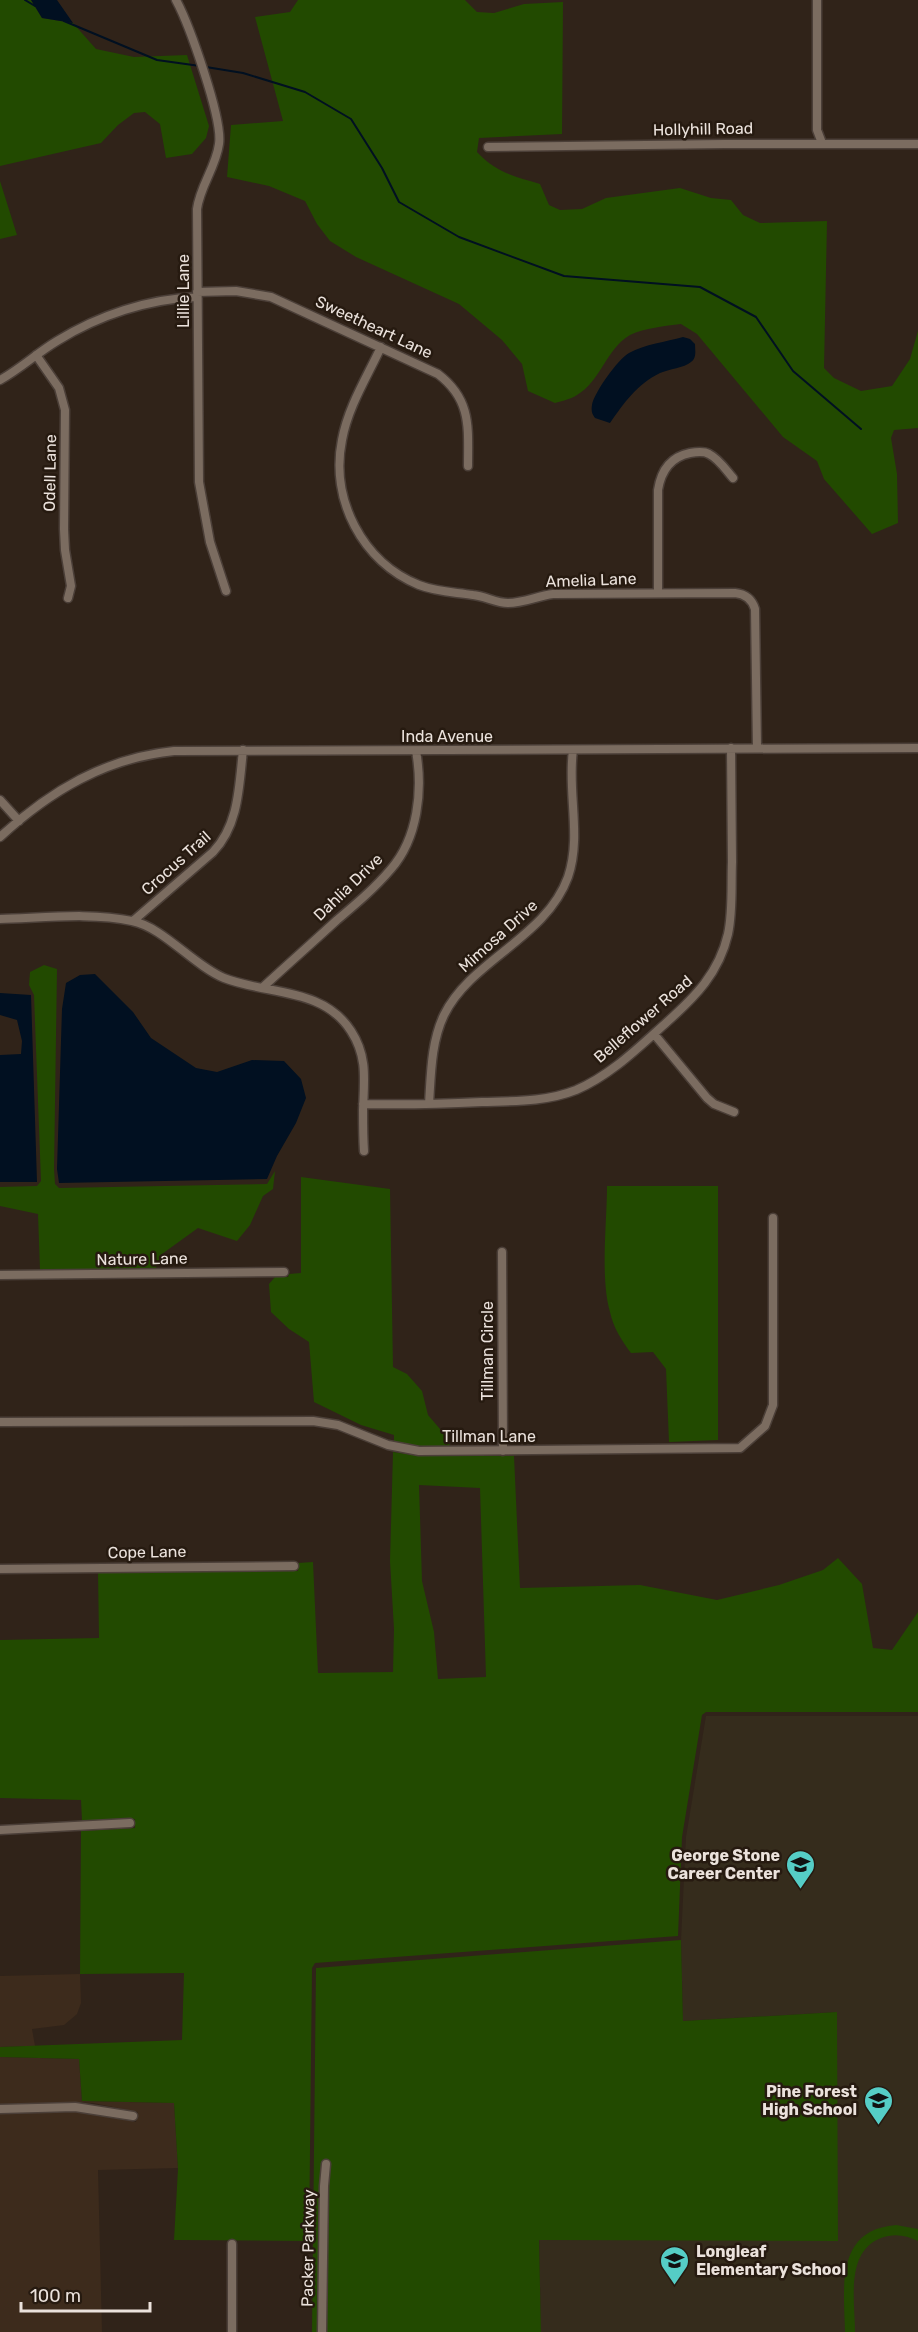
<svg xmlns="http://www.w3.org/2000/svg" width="918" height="2332" font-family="Rubik,sans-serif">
<rect width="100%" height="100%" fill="#302319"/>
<!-- built -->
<path fill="#3d2b1c" d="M80,1974L81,2003L77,2014L64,2025L32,2029L35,2046L0,2047V1976Z
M0,2057L79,2059L82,2101L174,2103L178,2168L98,2170L102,2332H0V2114L76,2112L136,2122L138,2112L93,2103L76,2102L0,2104Z"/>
<!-- education -->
<path fill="#352c1c" d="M706,1716H918V2332H541L539,2240H811L837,2012L683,2021L681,1940L686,1837Z"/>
<!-- green -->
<path fill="#224a00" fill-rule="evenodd" d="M0,0H31L42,18L73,23L96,49L134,57L187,55L209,126L206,138L192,154L166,158L160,124L145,112L134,113L118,125L101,143L0,166Z
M298,0H465L477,12L494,13L524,4L563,2L562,134L479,138L477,152C497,173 513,176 540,184L549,205L560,210L582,209L606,198L680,188L711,198L731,200L743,215L760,223L827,221L824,368L834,378L861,391L892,386L910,359L918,331V428L894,430L891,438L897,474L898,523L872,534L824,479L817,461L783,437L697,334L681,324C665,326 645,328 630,335C607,348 600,382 577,395C571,399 562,401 555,403L528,391L522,364L502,340L459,304L356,257L330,241L317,224L305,201L269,186L227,177L231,125L283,121L255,17L290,12Z
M0,181L17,235L0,239Z
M44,965L57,969L54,1169L55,1184L59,1188L267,1184L275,1171L273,1189L263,1196L250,1225L237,1241L198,1228L162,1254L156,1268L40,1270L38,1214L0,1206V1187L37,1186L41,1181L34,995L29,985L30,972Z
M301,1177L390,1189L393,1367L407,1374L422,1391L428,1415L446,1436L450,1446H411L394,1441V1435L361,1425L314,1402L309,1342L289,1329L271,1312L269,1284L275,1277H288L289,1274L301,1273Z
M607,1186H718V1440L669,1442L666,1369L653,1352L631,1353C622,1341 613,1327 610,1312C600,1277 607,1223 607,1186Z
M393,1452L419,1456H514L520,1588L640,1585L717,1600L779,1585L823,1570L838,1558L862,1584L873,1648L892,1650L918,1612V1712H706L702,1715L682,1837L678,1936L315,1963L312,1968L309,2241L174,2240L178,2169L174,2103L82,2101L79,2059L0,2057V2047L182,2040L184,1973L80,1974L81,1831L135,1828V1819L82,1821L81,1800L0,1798V1640L99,1638L98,1572L298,1571V1563L313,1562L318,1673L393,1672L394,1629L390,1561ZM419,1485L480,1488L486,1677L438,1679L434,1632L422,1581Z
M681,1940L683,2021L837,2012L838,2241L539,2240L541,2332H312L316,1968Z
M896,2225L918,2229V2241C906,2235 894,2233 881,2238C845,2252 855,2301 855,2332H845C844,2287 835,2230 896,2225Z"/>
<!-- water -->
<path fill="#011021" d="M31,0H57L73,23L42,18Z
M683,337L690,339L695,344C695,350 697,358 691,362C684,368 669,369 660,373C637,384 624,403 610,423L595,418C592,414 591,411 592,405C594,393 618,359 629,353C645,344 666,342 683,337Z
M95,974L133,1012L151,1038L196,1068L217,1072L252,1060L284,1061L301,1079L306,1098L296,1123L277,1156L267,1179L59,1183L57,1169L62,1009L66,983L80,975Z
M0,993L31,995L37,1182H0V1055L21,1054L22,1041L17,1020L0,1015Z"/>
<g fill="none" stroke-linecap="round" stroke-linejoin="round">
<!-- stream -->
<path stroke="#011021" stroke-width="2" d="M25,0L35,6
M64,21L157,60L200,66
M206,67L243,73L305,92L351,119L382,168L399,202L459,237L564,276L700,287L756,317L793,371L861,429"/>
<defs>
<path id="minor" d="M176,0C189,24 223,119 219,144C216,167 200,186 197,209L199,482L210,542L226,591
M817,0V130L822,143
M488,147L724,144H918
M197,292L236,291L271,297L438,374C472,400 468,428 468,466
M381,347C367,377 348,407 342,440C330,499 362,562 419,585C437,592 454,592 473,595C485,596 496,603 508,603C524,603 537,596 553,594L735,593C745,594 752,599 755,609L757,748
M36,355L59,388L65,410L64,529L65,550L71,586L68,598
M0,380C20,369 37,353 57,341C99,315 148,299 197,297
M658,593V490C661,471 670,457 690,453C696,452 704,451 709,454C719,459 726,470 733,478
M0,800L19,821
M0,837C50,791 105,758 174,751L918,748
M0,919C41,918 92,912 132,921C163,927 193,965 224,978C267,995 323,987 351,1031C368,1057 364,1081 363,1110C363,1123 363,1137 364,1151
M133,921L213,852C239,825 239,786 243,750
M262,988C287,965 312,943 337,920C356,904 375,888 391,869C418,838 423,790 416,751
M654,1034L707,1098L714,1104L734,1112
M363,1104C403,1105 442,1104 482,1102C513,1101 546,1102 576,1090C611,1075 639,1047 667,1022C695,997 719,973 728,934C733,911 731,886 732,862C732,824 731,786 731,748
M429,1104C431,1074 431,1042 444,1015C471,960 546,938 568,877C582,836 567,792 573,750
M502,1252L503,1451
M0,1275L284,1272
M0,1422L313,1421L338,1425L388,1445L419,1451L740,1448L765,1426L773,1405V1218
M0,1569L294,1566
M0,1830L130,1823
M0,2109L75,2107L133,2116
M232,2244V2332
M322,2332L324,2186L326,2164"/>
</defs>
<!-- minor casing -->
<use href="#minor" stroke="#4b3f38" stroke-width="11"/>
<!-- minor -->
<use href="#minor" stroke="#7b6c60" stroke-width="8"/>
</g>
<!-- icons -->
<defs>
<symbol id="school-pin" viewBox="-11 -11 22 30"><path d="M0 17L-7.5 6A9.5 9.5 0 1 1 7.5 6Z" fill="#55cdc6" stroke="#261a10"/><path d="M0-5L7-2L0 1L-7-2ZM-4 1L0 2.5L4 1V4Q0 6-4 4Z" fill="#111"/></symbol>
</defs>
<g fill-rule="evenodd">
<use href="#school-pin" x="784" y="1848" width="33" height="45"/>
<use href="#school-pin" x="862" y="2084" width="33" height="45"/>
<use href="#school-pin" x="658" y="2244" width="33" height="45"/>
</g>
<g text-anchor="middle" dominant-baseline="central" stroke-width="5" stroke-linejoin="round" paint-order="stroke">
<!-- street labels -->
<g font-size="16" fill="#ebe2dc" stroke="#261a10">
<text transform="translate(703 129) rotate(-1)">Hollyhill Road</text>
<text transform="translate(183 291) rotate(-90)">Lillie Lane</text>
<text transform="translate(374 327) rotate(25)">Sweetheart Lane</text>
<text transform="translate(50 473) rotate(-89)">Odell Lane</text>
<text transform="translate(591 580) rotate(-2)">Amelia Lane</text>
<text x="447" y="736">Inda Avenue</text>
<text transform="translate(176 863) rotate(-42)">Crocus Trail</text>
<text transform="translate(348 887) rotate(-44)">Dahlia Drive</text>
<text transform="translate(498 936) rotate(-42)">Mimosa Drive</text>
<text transform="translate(643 1019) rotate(-41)">Belleflower Road</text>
<text transform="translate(142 1259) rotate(-1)">Nature Lane</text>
<text transform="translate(487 1351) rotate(-90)">Tillman Circle</text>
<text x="489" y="1436">Tillman Lane</text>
<text transform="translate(147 1552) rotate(-1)">Cope Lane</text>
<text transform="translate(308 2248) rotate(-89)">Packer Parkway</text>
</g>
<!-- poi labels -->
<g font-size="16" font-weight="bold" fill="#ebe2dc" stroke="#261a10" text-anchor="end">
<text x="780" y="1855">George Stone<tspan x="780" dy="18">Career Center</tspan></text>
<text x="857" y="2091">Pine Forest<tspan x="857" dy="18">High School</tspan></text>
<text x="696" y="2251" text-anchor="start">Longleaf<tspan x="696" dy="18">Elementary School</tspan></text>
</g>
</g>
<!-- scale -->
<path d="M21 2302v9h129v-9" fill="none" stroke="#ebe2dc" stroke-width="3"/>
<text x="30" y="2302" font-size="18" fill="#ebe2dc" stroke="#261a10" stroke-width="4.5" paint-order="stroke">100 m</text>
</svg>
